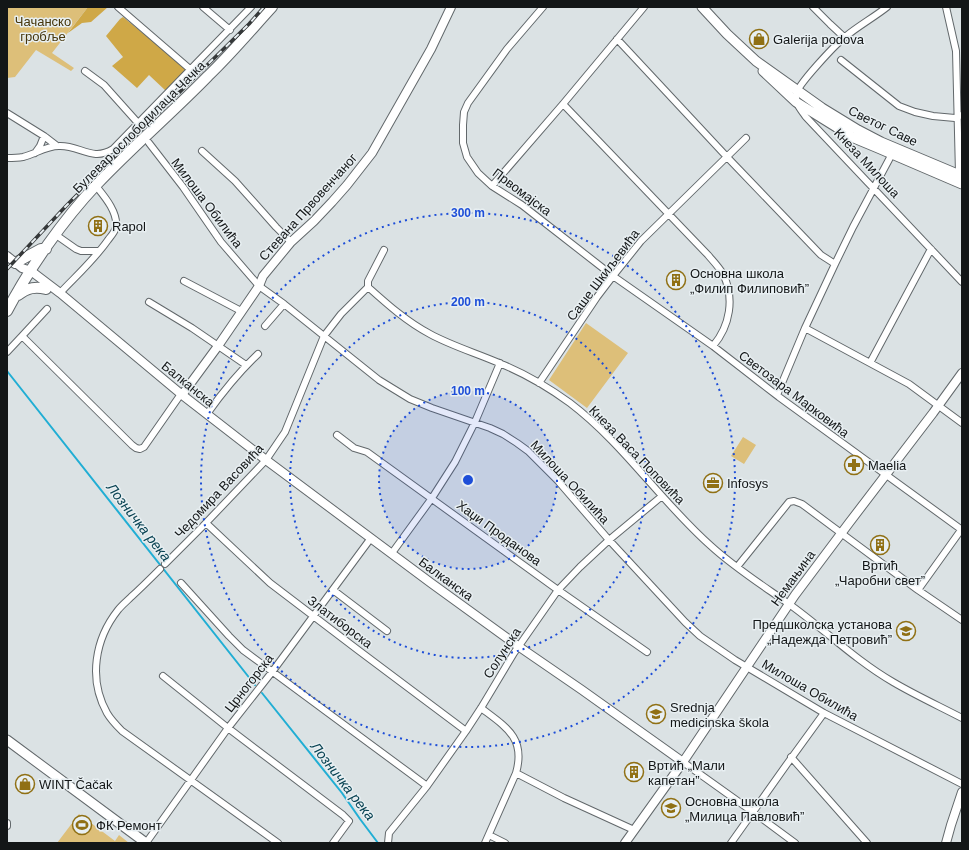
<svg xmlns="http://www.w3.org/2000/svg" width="969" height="850" font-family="Helvetica,sans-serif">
<rect width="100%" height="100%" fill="#dbe2e4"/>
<!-- green -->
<path fill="#ddbf79" d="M7,7H88L52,53L74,68L71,71L36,50L15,77L7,78Z
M586,323L628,353L587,408L549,380Z
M743,437L756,445L744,464L731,456Z
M79,814L115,841L119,835L129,843H57Z"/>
<!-- forest -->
<path fill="#cfa847" d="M88,7H108L91,22L82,23L68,33Z
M123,17L187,69L166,91L149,75L137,88L112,66L123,57L106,36L120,19Z"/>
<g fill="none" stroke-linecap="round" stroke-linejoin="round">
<!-- stream -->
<path stroke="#21aed4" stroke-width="2" d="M7,371L255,685
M262,693L342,793L360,819L378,843"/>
<defs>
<path id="minor" d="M118,7L191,70
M203,7L230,30
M543,7L507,49L468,103L464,112L463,125V143L467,157L478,173L492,186L522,205L613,276L713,346L779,397L962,530
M813,7L830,24L844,37
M887,7C873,18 858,26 845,37C836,44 796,86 796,95C795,103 801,110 806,117L962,282
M946,7L956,51L959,174
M617,39L727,157L821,255L835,264
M841,60L899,106L915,112L933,116L955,118L962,115
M85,71L104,85L138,123
M563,104L708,255C713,261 719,267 723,274C735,298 730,326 713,346
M7,113L44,136L57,146
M149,143L183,187L221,242L259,286L284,304L379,380L410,399L432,408L490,428L503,434L517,443L528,451L558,481L609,540L685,622L700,636L735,660L824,713L962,784
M202,151L235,181L276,227L291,242
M35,153L40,146L44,136
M7,158C12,158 17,158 23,157C35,154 46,146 59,146C80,145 92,162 113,149L251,7
M492,186L563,104L644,7
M56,235L76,249L81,251H99
M384,250L368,281V287C387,304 407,322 430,334C452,346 476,353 499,363C524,373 548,387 570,403C624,444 661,502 711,546C735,568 762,585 789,604C824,629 855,660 893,682C915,695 939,706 962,718
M184,281L241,311
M60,293C76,276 94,260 108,240C111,236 115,232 116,227C118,212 104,196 96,186
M149,302L192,328L246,365
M47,309L22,336L132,445L136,448L140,449L144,447L181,394
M265,326L284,304
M805,328L909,384L962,423
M7,352L22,336
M870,363L931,249
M539,383L597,297L613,276L641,241L746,138
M777,395L805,328L835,264L853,227L893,152
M207,414C222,393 239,372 258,354
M337,435L354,448L367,452L558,590L647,652
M206,523L270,583L358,650L466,731
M392,553L432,498L455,462L475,422L500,363
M165,564L203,526L266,460L285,432L324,336L341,314L368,287
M737,567L789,502L794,501L802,504L841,533L918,590L962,620
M160,569C150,579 141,588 131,597C127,601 122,605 118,610C95,639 88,679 107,713C111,720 117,726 122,731L278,843
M181,583L229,636L243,650L427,786
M333,590L387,631
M918,590L961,530
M163,676L228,728L343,815L349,821L333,843
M481,708C506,727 526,738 516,773L485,843
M791,757L867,843
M683,762L753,812L795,843
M516,773L564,798L634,830
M7,823V826
M489,835L505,843
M146,843L228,728L272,672L371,538
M388,843L389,833L427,786L466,731L481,708L514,653L558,590L580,567L609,540L662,496
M731,843L787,764L824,713"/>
<path id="tertiary" d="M7,256L22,268L31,271L60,293L181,394L266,460L431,583L518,646L582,690L683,762
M182,395L218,346L259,286L263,276L291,242L314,221L332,202L347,185L372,153L431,49L451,7
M625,843L683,762L795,595L849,523L933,413L962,373
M946,843L951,825L962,792"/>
<path id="secondary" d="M702,7L727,34L756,61L822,108L858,130L881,142L962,176
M763,71L796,102L854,138L878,148L962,184
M7,740L146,843"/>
<path id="primary" d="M15,263L41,249H46
M18,295C27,288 35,286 46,289
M7,311C30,267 63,220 97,184C132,147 172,113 208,76C231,54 251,30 272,7"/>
</defs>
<!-- minor casing -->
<use href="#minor" stroke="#62686b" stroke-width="8"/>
<!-- tertiary casing -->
<use href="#tertiary" stroke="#62686b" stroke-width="10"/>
<!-- secondary casing -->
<use href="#secondary" stroke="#62686b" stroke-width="11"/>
<!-- primary casing -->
<use href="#primary" stroke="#62686b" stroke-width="12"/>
<!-- minor -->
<use href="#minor" stroke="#fff" stroke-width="6"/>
<!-- tertiary -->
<use href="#tertiary" stroke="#fff" stroke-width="8"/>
<!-- secondary -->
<use href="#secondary" stroke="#fff" stroke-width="9"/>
<!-- primary -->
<use href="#primary" stroke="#fff" stroke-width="10"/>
<defs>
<path id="rail" d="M7,269L66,206L139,132L249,24L264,7"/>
</defs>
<!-- rail casing -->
<use href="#rail" stroke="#353839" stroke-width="3.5"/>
<!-- rail -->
<use href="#rail" stroke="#e8eff2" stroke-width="2" stroke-dasharray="6" stroke-linecap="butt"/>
</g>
<!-- distance rings -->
<circle cx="468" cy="480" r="89" fill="#1d4ed8" fill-opacity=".12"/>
<g fill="none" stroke="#1d4ed8" stroke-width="2" stroke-dasharray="2 4">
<circle cx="468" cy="480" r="89"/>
<circle cx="468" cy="480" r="178"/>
<circle cx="468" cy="480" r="267"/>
</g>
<!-- icons -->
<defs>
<symbol id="shop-ring" viewBox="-11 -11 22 22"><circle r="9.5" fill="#e8eff2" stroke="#907014" stroke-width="1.5"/><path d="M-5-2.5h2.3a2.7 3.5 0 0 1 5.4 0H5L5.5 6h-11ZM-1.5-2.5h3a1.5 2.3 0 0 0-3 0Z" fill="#907014"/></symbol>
<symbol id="building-ring" viewBox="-11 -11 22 22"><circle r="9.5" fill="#e8eff2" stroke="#907014" stroke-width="1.5"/><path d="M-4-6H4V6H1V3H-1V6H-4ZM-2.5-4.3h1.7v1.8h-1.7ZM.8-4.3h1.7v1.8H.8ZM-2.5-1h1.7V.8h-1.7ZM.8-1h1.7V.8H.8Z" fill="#907014"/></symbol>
<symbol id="pharmacy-ring" viewBox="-11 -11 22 22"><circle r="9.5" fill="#e8eff2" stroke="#907014" stroke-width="1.5"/><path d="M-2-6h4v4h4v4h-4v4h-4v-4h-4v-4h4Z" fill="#907014"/></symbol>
<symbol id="office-ring" viewBox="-11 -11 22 22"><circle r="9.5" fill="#e8eff2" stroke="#907014" stroke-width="1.5"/><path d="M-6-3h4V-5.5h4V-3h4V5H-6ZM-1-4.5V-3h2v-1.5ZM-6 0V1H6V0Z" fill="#907014"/></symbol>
<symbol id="school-ring" viewBox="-11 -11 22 22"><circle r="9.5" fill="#e8eff2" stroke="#907014" stroke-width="1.5"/><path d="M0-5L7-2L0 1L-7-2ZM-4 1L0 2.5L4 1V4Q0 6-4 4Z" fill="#907014"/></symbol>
<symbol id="stadium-ring" viewBox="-11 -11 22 22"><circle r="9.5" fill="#e8eff2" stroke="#907014" stroke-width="1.5"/><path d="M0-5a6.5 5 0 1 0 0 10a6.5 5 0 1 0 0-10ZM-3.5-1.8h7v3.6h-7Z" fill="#907014"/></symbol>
</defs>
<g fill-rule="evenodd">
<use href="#shop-ring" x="748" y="28" width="22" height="22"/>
<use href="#building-ring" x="87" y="215" width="22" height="22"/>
<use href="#building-ring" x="665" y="269" width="22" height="22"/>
<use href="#pharmacy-ring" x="843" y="454" width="22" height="22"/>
<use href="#office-ring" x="702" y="472" width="22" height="22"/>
<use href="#building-ring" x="869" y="534" width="22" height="22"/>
<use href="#school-ring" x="895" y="620" width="22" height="22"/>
<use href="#school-ring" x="645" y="703" width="22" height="22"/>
<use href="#building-ring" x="623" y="761" width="22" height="22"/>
<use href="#shop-ring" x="14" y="773" width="22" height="22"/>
<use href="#school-ring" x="660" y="797" width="22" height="22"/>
<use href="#stadium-ring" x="71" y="814" width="22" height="22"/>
</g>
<g text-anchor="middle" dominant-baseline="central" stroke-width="3" stroke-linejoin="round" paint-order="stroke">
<!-- park labels -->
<g font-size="13" fill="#46360c" stroke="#e8eff2">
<text x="43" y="21">Чачанско<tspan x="43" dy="15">гробље</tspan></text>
</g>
<!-- poi labels -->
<g font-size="13" fill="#131617" stroke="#e8eff2" text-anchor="start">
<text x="773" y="39">Galerija podova</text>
<text x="112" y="226">Rapol</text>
<text x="690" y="273">Основна школа<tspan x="690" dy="15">„Филип Филиповић”</tspan></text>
<text x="868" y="465">Maelia</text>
<text x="727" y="483">Infosys</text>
<text x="880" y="565" text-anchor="middle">Вртић<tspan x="880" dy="15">„Чаробни свет”</tspan></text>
<text x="892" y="624" text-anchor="end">Предшколска установа<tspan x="892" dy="15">„Надежда Петровић”</tspan></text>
<text x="670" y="707">Srednja<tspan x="670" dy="15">medicinska škola</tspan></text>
<text x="648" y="765">Вртић „Мали<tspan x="648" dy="15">капетан”</tspan></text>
<text x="39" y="784">WINT Čačak</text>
<text x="685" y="801">Основна школа<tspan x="685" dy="15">„Милица Павловић”</tspan></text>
<text x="96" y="825">ФК Ремонт</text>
</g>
<!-- street labels -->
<g font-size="13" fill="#131617" stroke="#e8eff2">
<text transform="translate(883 126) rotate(26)">Светог Саве</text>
<text transform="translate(139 127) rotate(-45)">Булевар ослободилаца Чачка</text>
<text transform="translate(867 163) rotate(47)">Кнеза Милоша</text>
<text transform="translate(522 192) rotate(37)">Првомајска</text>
<text transform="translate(207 203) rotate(53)">Милоша Обилића</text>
<text transform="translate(308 207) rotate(-48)">Стевана Првовенчаног</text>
<text transform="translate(603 275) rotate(-53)">Саше Шкиљевића</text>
<text transform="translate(188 384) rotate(39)">Балканска</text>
<text transform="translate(794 394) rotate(37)">Светозара Марковића</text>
<text transform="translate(637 455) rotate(46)">Кнеза Васа Поповића</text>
<text transform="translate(570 482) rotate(47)">Милоша Обилића</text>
<text transform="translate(219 491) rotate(-47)">Чедомира Васовића</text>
<text transform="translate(499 533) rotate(36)">Хаџи Проданова</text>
<text transform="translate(793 578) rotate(-54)">Немањина</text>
<text transform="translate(446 579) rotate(36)">Балканска</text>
<text transform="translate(340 622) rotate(37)">Златиборска</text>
<text transform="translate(502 653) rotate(-57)">Солунска</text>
<text transform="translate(249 683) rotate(-52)">Црногорска</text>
<text transform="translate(810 690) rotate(30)">Милоша Обилића</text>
</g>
<!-- water labels -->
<g font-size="14" font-style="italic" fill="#074151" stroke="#e8eff2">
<text transform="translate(139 522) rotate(52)">Лозничка река</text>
<text transform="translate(343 781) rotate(52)">Лозничка река</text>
</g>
</g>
<circle cx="468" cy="480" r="6" fill="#1d4ed8" stroke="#e8eff2" stroke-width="2"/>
<g font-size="12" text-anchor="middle" font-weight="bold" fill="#1d4ed8" stroke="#e8eff2" stroke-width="3" stroke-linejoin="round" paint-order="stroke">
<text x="468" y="217">300 m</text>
<text x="468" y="306">200 m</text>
<text x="468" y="395">100 m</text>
</g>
<!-- border -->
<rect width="969" height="850" fill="none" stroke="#131617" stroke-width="16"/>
</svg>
